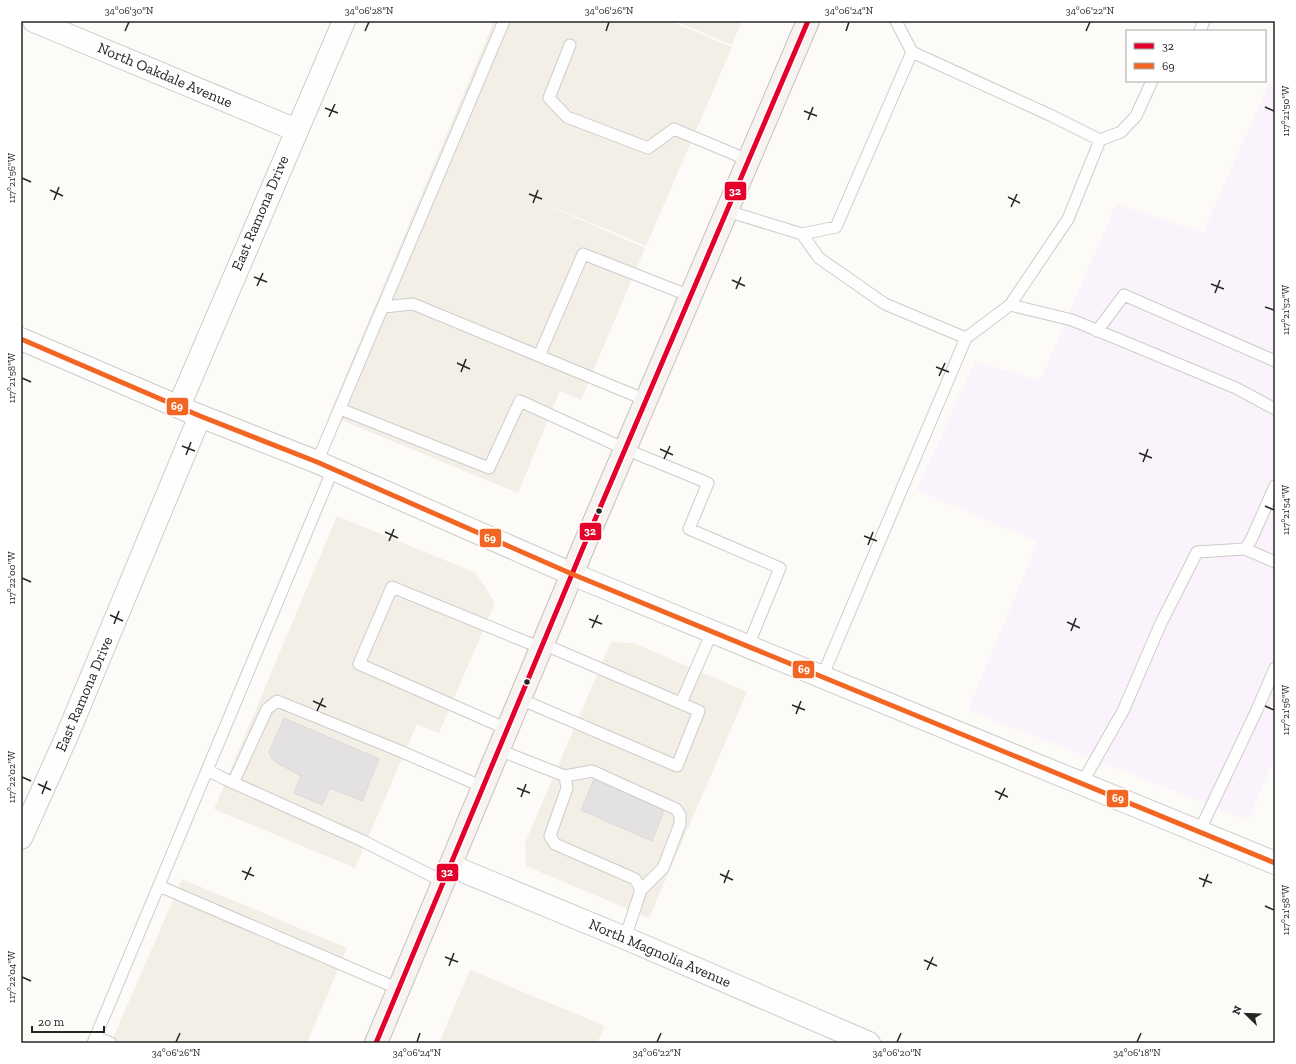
<svg xmlns="http://www.w3.org/2000/svg" width="1296" height="1064" font-family="'Zilla Slab',serif">
<rect width="100%" height="100%" fill="#fdfbf8"/>
<!-- built -->
<path fill="#f3eee6" d="M494,21H670L732,47L646,246L512,190L645,248L581,400L560,391L518,493L329,415Z
M674,21H742L732,45Z
M337,516L476,573L495,603L439,733L417,724L355,868L214,809Z
M611,642L633,643L747,692L649,918L526,866L525,843Z
M182,879L347,948L307,1043H111Z
M470,970L605,1026L597,1043H439Z"/>
<!-- education -->
<path fill="#fbf3fc" d="M1269,83L1275,85V756L1248,820L968,710L1038,542L917,490L975,361L1040,381L1116,204L1203,233Z"/>
<!-- building -->
<path fill="#e3e1e1" stroke="#dbd9d9" d="M284,718L379,759L362,801L330,788L322,805L294,793L301,776L277,763L272,759L269,752Z
M594,779L665,808L652,841L581,810Z"/>
<g fill="none" stroke-linecap="round" stroke-linejoin="round">
<defs>
<path id="service" d="M896,21L912,52L1052,116L1100,140L1068,219L1010,305
M1200,31L1204,21
M570,45L549,98L567,117L648,148L674,129L748,160
M1100,140L1121,132L1136,116L1152,81
M727,211L802,234L836,227L912,52
M802,234L819,258L885,304L966,338
M383,307L413,304L646,400
M1097,331L1124,295L1275,361
M539,356L583,254L690,296
M340,409L489,468L520,401L625,449L708,483L689,529L780,568L748,646
M317,462L504,21
M1245,549L1251,540L1275,486
M822,677L966,338L1010,305L1072,320L1236,388L1275,409
M520,699L677,766L699,711L543,644
M681,703L712,632
M507,729L359,664L392,587L541,648
M499,750L565,776L567,788L550,836L555,844L635,879L641,890L625,938
M207,770L225,779L363,841L444,882
M565,776L592,771L676,809L680,815V824L663,868L641,890
M233,783L267,709L277,701L400,751L483,787
M1082,783L1123,711L1161,623L1197,552L1245,549L1275,562
M1199,832L1256,712L1275,668
M159,886L399,989
M96,1037L111,1043
M93,1043L333,469"/>
<path id="minor" d="M34,21L296,130
M179,406L344,21
M21,838L66,738L200,416
M451,866L625,938L869,1043"/>
<path id="tertiary" d="M21,339L200,416L317,462L572,574L1275,863"/>
<path id="primary" d="M376,1043L585,543L808,21"/>
</defs>
<!-- service casing -->
<use href="#service" stroke="#ceccca" stroke-width="13"/>
<!-- minor casing -->
<use href="#minor" stroke="#ceccca" stroke-width="24"/>
<!-- tertiary casing -->
<use href="#tertiary" stroke="#ceccca" stroke-width="24"/>
<!-- primary casing -->
<use href="#primary" stroke="#c8c0bc" stroke-width="24"/>
<!-- service -->
<use href="#service" stroke="#fffefe" stroke-width="11"/>
<!-- minor -->
<use href="#minor" stroke="#fffefe" stroke-width="22"/>
<!-- tertiary -->
<use href="#tertiary" stroke="#fffefe" stroke-width="22"/>
<!-- primary -->
<use href="#primary" stroke="#f7f3f1" stroke-width="22"/>
<defs>
<path id="bus-1" d="M376,1043L585,543L808,21"/>
<path id="bus-2" d="M21,339L200,416L317,462L572,574L1275,863"/>
</defs>
<!-- bus-1 casing -->
<use href="#bus-1" stroke="#fff" stroke-width="8"/>
<!-- bus-2 casing -->
<use href="#bus-2" stroke="#fff" stroke-width="8"/>
<!-- bus-1 -->
<use href="#bus-1" stroke="#e4002b" stroke-width="5"/>
<!-- bus-2 -->
<use href="#bus-2" stroke="#f26522" stroke-width="5"/>
</g>
<!-- ticks -->
<path fill="none" stroke="#272624" stroke-width="1.5" d="M125,31L129,22M365,31L369,22M606,31L609,22M846,31L849,22M1086,31L1090,22M1265,107L1274,111M325,108L338,113M804,111L817,116M329,117L335,104M808,120L813,107M22,178L31,182M50,190L63,196M529,194L542,199M1008,197L1020,203M54,200L59,187M533,203L538,190M1011,207L1017,194M254,277L267,282M732,280L745,286M1211,284L1224,289M257,286L263,273M736,289L741,277M1215,293L1220,280M1265,307L1274,310M457,363L470,369M936,367L949,372M461,372L466,359M939,376L945,363M22,378L31,382M182,446L195,451M660,449L673,455M1139,453L1152,458M186,455L191,442M664,459L670,446M1143,462L1148,449M1265,506L1274,510M385,532L398,538M864,536L877,541M389,541L394,529M868,545L873,532M22,578L31,582M110,615L123,621M589,619L602,624M1067,622L1080,628M114,624L119,611M592,628L598,615M1071,631L1076,618M313,701L326,707M792,705L805,710M1265,706L1274,710M317,711L323,698M796,714L801,701M22,777L31,781M38,784L51,790M517,788L530,793M995,791L1008,797M42,794L47,781M521,797L526,784M999,800L1005,788M242,871L254,876M720,874L733,880M1199,878L1212,883M245,880L251,867M724,883L729,870M1203,887L1208,874M1265,906L1274,910M445,957L458,962M924,960L937,966M449,966L454,953M927,970L933,957M22,977L31,981M176,1042L180,1033M417,1042L420,1033M657,1042L661,1033M897,1042L901,1033M1137,1042L1141,1033"/>
<!-- markers -->
<g fill="#272624" stroke="#fff" stroke-width="1.5">
<circle cx="599" cy="511" r="3.5"/>
<circle cx="527" cy="682" r="3.5"/>
</g>
<g text-anchor="middle" dominant-baseline="central" stroke-width="4" stroke-linejoin="round" paint-order="stroke">
<!-- street labels -->
<g font-size="15" fill="#272624" stroke="#fff">
<text transform="translate(165 75) rotate(23)">North Oakdale Avenue</text>
<text transform="translate(260 213) rotate(-67)">East Ramona Drive</text>
<text transform="translate(84 694) rotate(-67)">East Ramona Drive</text>
<text transform="translate(660 953) rotate(23)">North Magnolia Avenue</text>
</g>
</g>
<g stroke="#fff" stroke-width="1.5">
<rect x="724" y="181" width="23" height="20" rx="4" fill="#e4002b"/>
<rect x="166" y="397" width="23" height="19" rx="4" fill="#f26522"/>
<rect x="579" y="522" width="23" height="19" rx="4" fill="#e4002b"/>
<rect x="479" y="528" width="23" height="20" rx="4" fill="#f26522"/>
<rect x="792" y="660" width="23" height="19" rx="4" fill="#f26522"/>
<rect x="1106" y="789" width="23" height="19" rx="4" fill="#f26522"/>
<rect x="436" y="863" width="23" height="19" rx="4" fill="#e4002b"/>
</g>
<g font-size="11" text-anchor="middle" font-weight="bold" fill="#fff">
<text x="735" y="195">32</text>
<text x="177" y="410">69</text>
<text x="590" y="535">32</text>
<text x="490" y="542">69</text>
<text x="804" y="673">69</text>
<text x="1118" y="802">69</text>
<text x="447" y="876">32</text>
</g>
<!-- border -->
<rect width="1296" height="1064" fill="none" stroke="#ffffff" stroke-width="44"/>
<!-- legend -->
<rect x="1126" y="30" width="140" height="52" fill="#ffffff" stroke="#a9a8a7"/>
<rect x="1134" y="43" width="20" height="6" fill="#e4002b" stroke="#a9a8a7"/>
<text x="1162" y="50" font-size="12" fill="#272624">32</text>
<rect x="1134" y="63" width="20" height="6" fill="#f26522" stroke="#a9a8a7"/>
<text x="1162" y="70" font-size="12" fill="#272624">69</text>
<!-- north arrow -->
<g transform="translate(1246 1014) rotate(293)" stroke="#ffffff" stroke-width="3" paint-order="stroke">
<path d="M0-3L7 15L0 10L-7 15Z" fill="#272624"/>
<text y="-6" font-size="11" font-weight="bold" text-anchor="middle" fill="#272624">N</text>
</g>
<!-- scale -->
<path d="M32 1026v6h72v-6" fill="none" stroke="#272624" stroke-width="2"/>
<text x="38" y="1026" font-size="12" fill="#272624" stroke="#ffffff" stroke-width="3" paint-order="stroke">20 m</text>
<rect x="22" y="22" width="1252" height="1020" fill="none" stroke="#272624" stroke-width="1.5"/>
<g font-size="10" text-anchor="middle" fill="#272624">
<text x="129" y="14">34°06'30"N</text>
<text x="369" y="14">34°06'28"N</text>
<text x="609" y="14">34°06'26"N</text>
<text x="849" y="14">34°06'24"N</text>
<text x="1090" y="14">34°06'22"N</text>
<text transform="translate(1285 111) rotate(-90)" y="4">117°21'50"W</text>
<text transform="translate(11 178) rotate(-90)" y="4">117°21'56"W</text>
<text transform="translate(1285 310) rotate(-90)" y="4">117°21'52"W</text>
<text transform="translate(11 378) rotate(-90)" y="4">117°21'58"W</text>
<text transform="translate(1285 510) rotate(-90)" y="4">117°21'54"W</text>
<text transform="translate(11 578) rotate(-90)" y="4">117°22'00"W</text>
<text transform="translate(1285 710) rotate(-90)" y="4">117°21'56"W</text>
<text transform="translate(11 777) rotate(-90)" y="4">117°22'02"W</text>
<text transform="translate(1285 910) rotate(-90)" y="4">117°21'58"W</text>
<text transform="translate(11 977) rotate(-90)" y="4">117°22'04"W</text>
<text x="176" y="1056">34°06'26"N</text>
<text x="417" y="1056">34°06'24"N</text>
<text x="657" y="1056">34°06'22"N</text>
<text x="897" y="1056">34°06'20"N</text>
<text x="1137" y="1056">34°06'18"N</text>
</g>
</svg>
